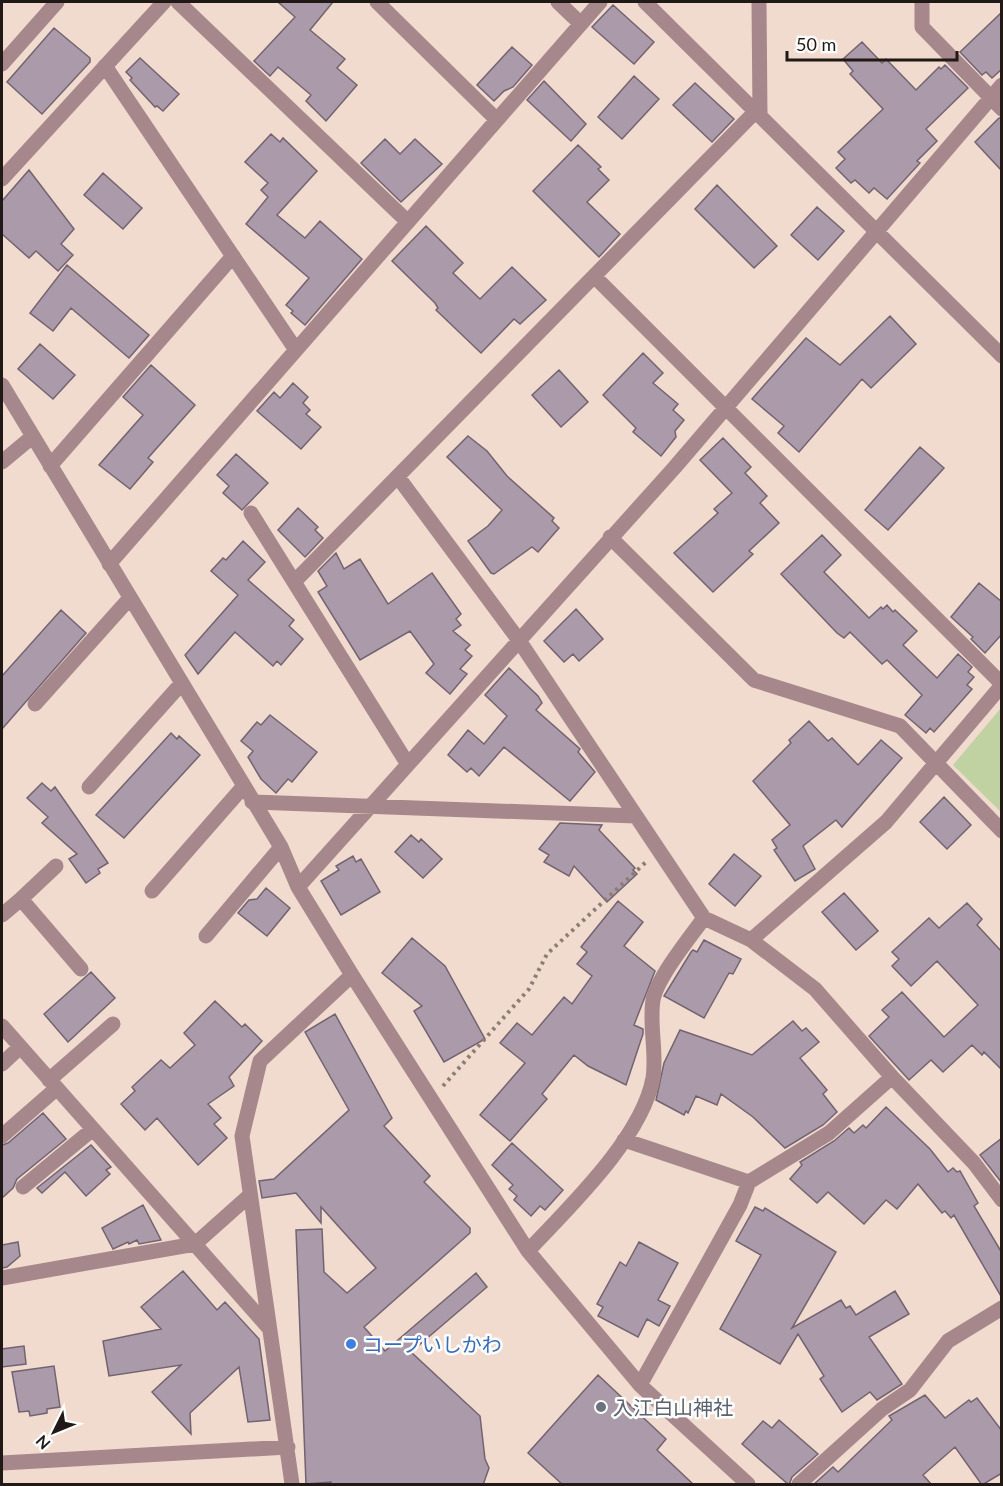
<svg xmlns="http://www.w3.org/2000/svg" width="1003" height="1486" font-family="Lato,'Noto Sans JP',sans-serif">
<rect width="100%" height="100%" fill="#f0dbce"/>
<!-- green -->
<path fill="#c0d1a2" d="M1001,708V812L953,765Z"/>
<!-- building -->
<path fill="#ab9aa9" stroke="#736371" stroke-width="1.5" d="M278,2H333L310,30L345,59L337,68L357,85L326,121L306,101L311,95L278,67L270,76L254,61L295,17Z
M613,5L654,42L634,64L592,27Z
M1002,12V69L992,78L986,72L982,75L960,52Z
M54,28L90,58V62L42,114L7,82Z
M862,42L882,63L886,59L916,90L939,67L941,69L945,65L968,88L926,129L937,141L917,161L920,163L887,199L874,188L869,193L855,180L851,183L836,168L845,159L838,152L883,109L850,74L853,71L843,59Z
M512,47L532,65L513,87L504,91L494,101L477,85Z
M140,58L179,94L163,111L157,106L155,107L130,80L132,78L126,72Z
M634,76L659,99L622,139L598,117Z
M544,81L586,124L571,141L527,100Z
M695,83L734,119L712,142L673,105Z
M999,118H1002V171L975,142Z
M271,134L280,142L283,138L317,171L277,215L305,238L320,221L362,259L305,325L291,313L293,311L286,305L309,278L246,224L268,197L261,190L268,183L245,162Z
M385,139L400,154L415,139L442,164L401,202L361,163Z
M578,145L601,167L598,169L609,180L587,202L620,234L599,257L533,191Z
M29,170L74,229L61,244L73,255L58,271L36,251L29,258L2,234V201Z
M103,173L142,208L123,229L84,195Z
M717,185L777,246L754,268L695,209Z
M817,207L844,231L818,260L791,235Z
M426,226L463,263L453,273L480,299L512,267L546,300L520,324L514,319L481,353L436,310L438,308L435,303L392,261Z
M67,265L149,335L129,358L71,308L53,331L30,313Z
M890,316L916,344L871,388L862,379L799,452L778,433L784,426L752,399L806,338L840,365Z
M40,344L75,375L53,399L18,369Z
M643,353L663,373L653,383L678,404L673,410L684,420L675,431L676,437L661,456L633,432L636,428L603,395Z
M151,365L195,405L148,458L153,462L130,489L99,465L143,415L123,397Z
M559,370L588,402L561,427L532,395Z
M293,383L308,397L303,403L310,410L306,414L321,427L301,449L257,411L274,392L280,398Z
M468,436L487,451L507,476L554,518L552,521L559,528L538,552L532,547L494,574L491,573L468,541L488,526L502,510L447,457Z
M723,438L751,467L745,473L767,496L760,503L779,523L749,551L753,554L713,592L674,553L718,513L714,509L732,493L700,460Z
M920,447L944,468L888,530L865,510Z
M236,454L268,483L242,510L223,493L229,486L217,475Z
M298,508L318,527L315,530L323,538L305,557L278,530Z
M822,535L841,555L824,572L869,618L881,607L883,609L887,605L893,612L895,610L917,631L903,645L937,678L958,654L972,667L968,672L974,677L967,685L972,689L934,732L930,728L926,733L905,715L922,695L887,660L882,664L850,632L844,638L837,633L781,574Z
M243,541L265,562L248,580L294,620L289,626L303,639L281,665L277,661L273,666L235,632L198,674L185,655L238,595L211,571L223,558L226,560Z
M336,553L344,569L360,559L388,604L432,573L461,614L456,619L461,625L453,631L470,645L465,650L472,656L460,669L467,674L450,694L426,673L434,664L410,631L360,660L318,592L327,586L318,571Z
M979,583L1002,602V634L985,653L971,639L973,637L951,617Z
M576,609L603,639L579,661L573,654L564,662L544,641Z
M61,610L86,633L2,729V676Z
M509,668L538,696L542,703L536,710L580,749L578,752L595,772L570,801L504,747L479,776L471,768L467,772L448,755L468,730L484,744L507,716L485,695Z
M270,715L317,752L292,782L288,779L276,793L261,779L248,757L253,751L241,741L257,722L261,725Z
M809,721L828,741L832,738L858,765L881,740L902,758L842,827L836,820L803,846L815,869L795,881L774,850L777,848L772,840L790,825L753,781L791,743L789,740Z
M171,733L177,739L179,736L200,755L124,838L96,815Z
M42,783L51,791L55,787L108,863L98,869L100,873L86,883L69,859L77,854L42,823L48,817L27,798Z
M944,797L971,825L947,849L920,822Z
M560,823L602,825L599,830L635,868L633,870L637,874L607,902L574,866L569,876L544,862L549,855L539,849Z
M411,835L419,842L421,839L442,859L423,878L395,852Z
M734,854L761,876L735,906L709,884Z
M353,856L356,862L361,859L380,892L341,915L321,881L339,870L336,866Z
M266,888L290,908L267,936L238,913L249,900L257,899Z
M844,893L878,931L856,950L822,912Z
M618,901L643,922L624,946L655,971L634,1025L643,1029V1034L626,1085L588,1066L574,1055L542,1094L547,1099L510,1141L480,1115L525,1063L500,1043L517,1023L532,1035L564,997L572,1004L592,976L577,964L587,952L581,947Z
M967,903L982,919L977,925L1002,952V1070L984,1052L982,1055L972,1045L943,1072L931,1060L909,1080L869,1036L889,1017L882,1010L902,992L944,1037L978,1005L937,961L911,986L892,966L899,959L892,952L929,918L939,928Z
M412,938L445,966L485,1039L444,1062L414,1011L422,1006L382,973Z
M704,940L741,959L733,974L729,973L704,1018L664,996L691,952L693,950L697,952Z
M91,972L115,998L68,1042L44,1014Z
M215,1001L242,1027L245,1024L262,1041L229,1077L234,1086L208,1104L221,1118L214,1124L227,1138L198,1165L157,1118L145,1130L121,1104L135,1091L132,1087L161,1060L170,1068L195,1045L184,1033Z
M335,1014L392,1118L384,1126L430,1176L424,1182L470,1228V1233L364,1327L385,1351L476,1273L487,1287L411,1352L480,1416L485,1459L489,1468L483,1485H331V1482L306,1484L296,1230L322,1229L324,1272L347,1293L376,1268L321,1207V1223L296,1193L262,1198L259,1181L274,1179L349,1110L305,1032Z
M793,1021L802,1031L806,1028L819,1042L800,1058L827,1090L823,1094L837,1112L823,1125L785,1148L753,1117L721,1094L717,1105L696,1096L688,1113L686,1111L684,1115L656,1100L664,1063L680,1030L752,1055Z
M886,1107L930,1149L948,1172L953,1168L957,1172L960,1171L978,1203L974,1206L1002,1253V1298L954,1215L951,1218L945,1211L942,1213L918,1184L897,1209L886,1200L864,1224L828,1192L817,1203L790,1179L802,1165L800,1162L834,1141L849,1128L854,1133L863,1125L866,1128Z
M43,1113L66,1139L17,1179L13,1188L2,1198V1145L8,1143Z
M1002,1138V1183L980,1155Z
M512,1143L563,1190L545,1210L540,1206L531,1216L514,1200L517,1196L509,1189L513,1185L492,1165Z
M91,1145L111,1167L106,1170L110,1174L86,1196L65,1172L42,1193L37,1188Z
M143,1205L161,1240L139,1244L137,1240L129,1244L128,1242L113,1249L102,1228Z
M755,1207L763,1211L765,1208L836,1252L792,1328L841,1300L846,1308L850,1306L856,1315L895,1291L909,1314L869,1337L902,1384L877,1400L870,1392L842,1412L820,1379L824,1376L798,1334L780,1364L720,1329L761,1255L736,1241Z
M18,1242L20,1256L7,1267L2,1268V1245Z
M639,1242L678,1263L658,1300L670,1306L659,1326L647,1319L638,1337L598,1316L603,1307L597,1304L620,1262L626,1266Z
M183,1271L217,1310L225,1302L259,1339L270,1420L248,1422L239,1367L190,1413L191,1434L152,1392L181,1365L109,1376L103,1341L161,1329L141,1307Z
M24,1346L26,1364L2,1367V1349Z
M54,1366L60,1407L47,1409V1413L30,1416L29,1411L19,1412L12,1372Z
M598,1375L666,1439L657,1450L694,1485H563L528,1453Z
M925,1395L945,1418L969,1400L971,1402L977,1398L1002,1431V1473L982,1485L955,1447L923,1475L932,1485H813L833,1467L838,1472L892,1420L889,1416Z
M779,1420L818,1454L792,1477L789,1485L742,1444L763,1421L772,1428Z"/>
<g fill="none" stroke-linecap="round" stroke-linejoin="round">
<!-- path -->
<path stroke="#8c7d74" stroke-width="4" stroke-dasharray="3 4.5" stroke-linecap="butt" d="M443,1086L529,989L547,954L646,862"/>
<!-- minor -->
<path stroke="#a6878b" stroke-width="15" d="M178,2L408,222
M377,2L497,120
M558,2L581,24
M645,2L1002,356
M759,2L760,115
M922,2V27L1002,109
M2,64L57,2
M105,66L296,350
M2,179L164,2
M594,276L1002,684
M2,385L281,847L298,887L352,975L528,1251L640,1385L748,1484
M2,462L32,437
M50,466L233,256
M398,477L518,639L704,918L751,940L815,989L892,1077L974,1163L1002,1200
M251,513L407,763
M610,537L754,680L900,726L1002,831
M109,564L600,2
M294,582L756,111
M35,704L130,598
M89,787L181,684
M252,802L636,816
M298,887L675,467L1002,85
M152,891L243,787
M21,899L56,866
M2,915L21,899L81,969
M206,936L281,847
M751,940L886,822L1002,685
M2,1026L268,1327
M2,1064L20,1047
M49,1080L113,1024
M2,1136L57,1088
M624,1140L749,1182
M23,1187L93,1129
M528,1251C569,1207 642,1138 653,1078C657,1053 649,1025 653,1000C657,978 690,937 704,918
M2,1278L195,1244L250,1195
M640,1385L740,1205L749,1182L829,1133L892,1077
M2,1463L288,1447
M292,1484L242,1136L260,1061L352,975
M799,1484L882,1409L910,1390L948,1341L1002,1308"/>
</g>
<!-- markers -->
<circle fill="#3f7fe0" stroke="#fff" stroke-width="2" cx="351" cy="1344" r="6"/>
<circle fill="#6b7280" stroke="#fff" stroke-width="2" cx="601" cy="1407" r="6"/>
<g text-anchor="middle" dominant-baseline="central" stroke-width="5" stroke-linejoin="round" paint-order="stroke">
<!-- shop labels -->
<g font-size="20" fill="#366cbe" stroke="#fff" text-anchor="start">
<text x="363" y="1344">コープいしかわ</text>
</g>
<!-- worship labels -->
<g font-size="20" fill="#5b616d" stroke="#fff" text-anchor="start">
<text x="613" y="1407">入江白山神社</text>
</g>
</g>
<!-- border -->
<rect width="1003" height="1486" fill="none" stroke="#211915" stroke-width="6"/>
<!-- north arrow -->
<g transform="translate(54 1432) rotate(227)" stroke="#ffffff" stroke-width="4.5" paint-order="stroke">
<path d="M0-4.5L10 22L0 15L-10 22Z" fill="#211915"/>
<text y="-9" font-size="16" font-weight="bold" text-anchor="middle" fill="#211915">N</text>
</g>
<!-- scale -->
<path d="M787 51v9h170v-9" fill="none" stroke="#211915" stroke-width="3"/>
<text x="796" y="51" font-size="18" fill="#211915" stroke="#ffffff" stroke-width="4.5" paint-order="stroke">50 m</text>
</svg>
